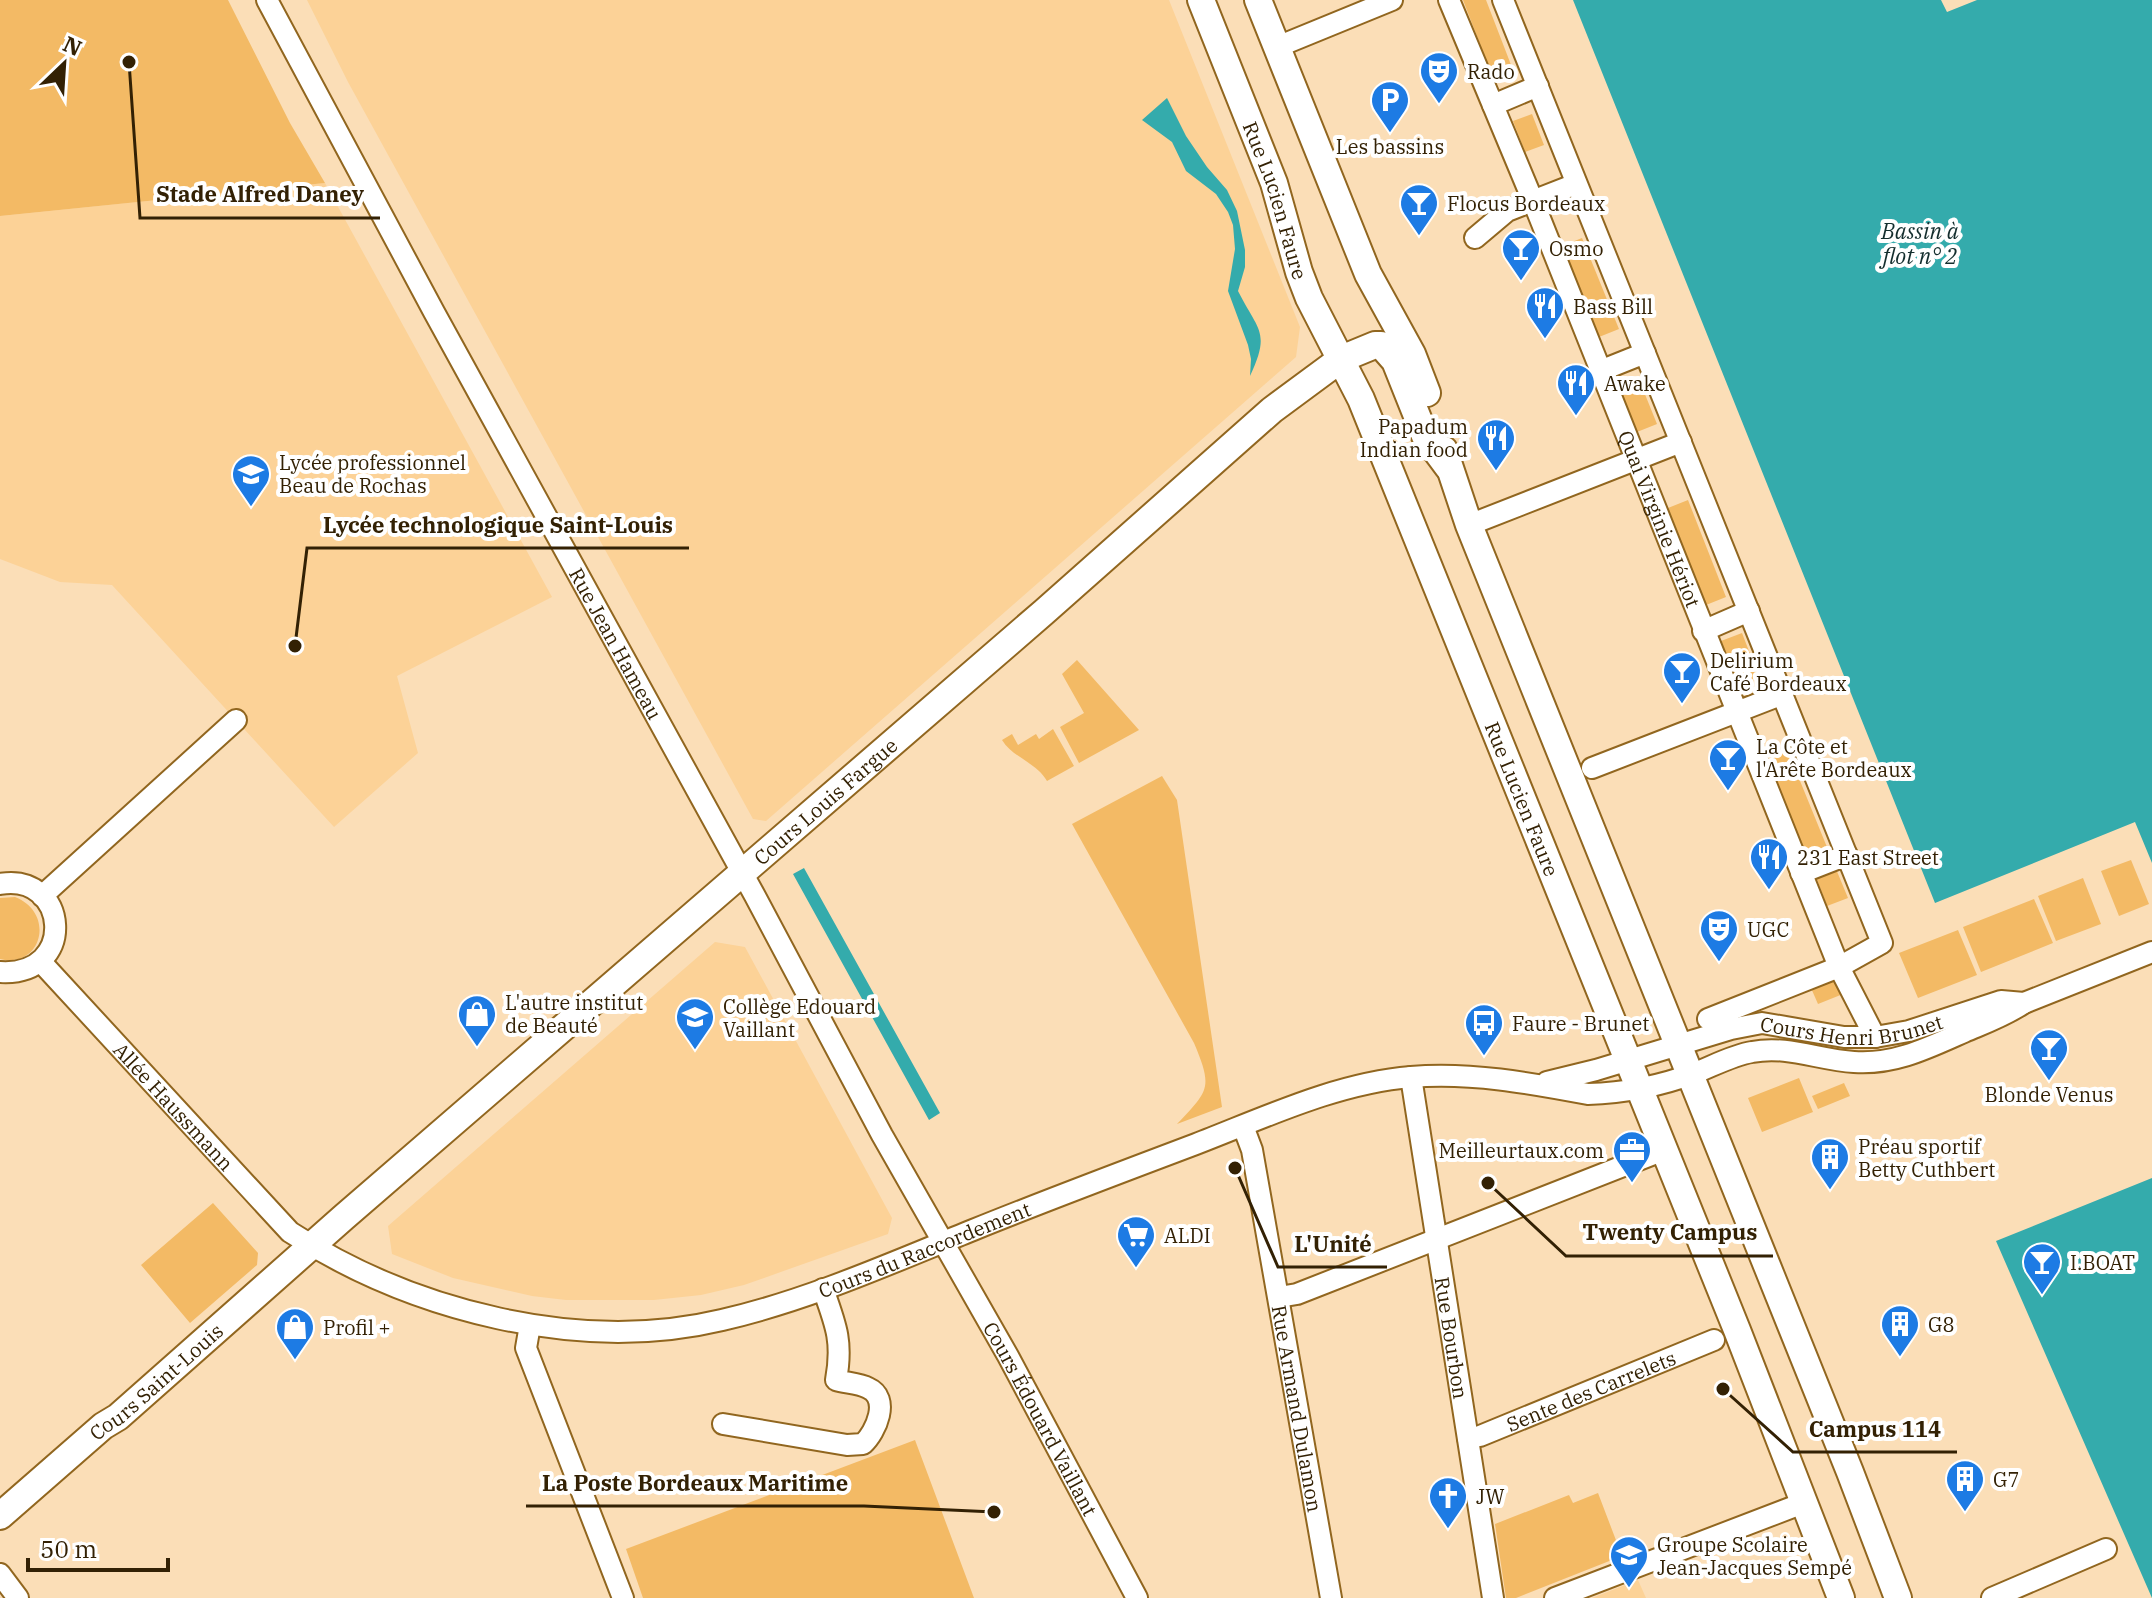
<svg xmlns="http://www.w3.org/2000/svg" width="2152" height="1598" font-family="'IBM Plex Serif',serif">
<rect width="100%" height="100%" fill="#fbdeb7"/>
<!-- built -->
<path fill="#fcd297" d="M307,0H1169L1300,327L1296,357L766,821L753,819L348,82Z
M325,183L552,597L397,676L418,753L334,827L112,585L60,582L0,559V216Z
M715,942L745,947L892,1218L888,1234L744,1285L701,1295L654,1300H566L532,1296L453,1278L392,1254L388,1226Z
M1638,1580L1646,1598H1592Z"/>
<!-- green -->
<path fill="#f3ba65" d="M0,0H228L290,123L325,183L0,216Z
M1463,0H1486L1513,70L1493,78Z
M1532,114L1544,145L1525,152L1513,121Z
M1582,238L1619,329L1599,337L1562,246Z
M1638,377L1657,424L1637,432L1618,385Z
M1688,500L1726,597L1706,605L1668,508Z
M1742,633L1759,677L1738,685L1721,641Z
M1077,660L1139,730L1079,763L1060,727L1084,713L1062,674Z
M1053,729L1074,766L1047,781C1036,762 1013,758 1002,740L1012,734L1018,745L1036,734L1039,739Z
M1785,744L1829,852L1808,861L1765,753Z
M1162,776L1177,800L1222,1107L1177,1124C1209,1090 1213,1088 1194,1043L1072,824Z
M2131,860L2149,904L2119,916L2101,871Z
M1836,869L1848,898L1827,906L1816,877Z
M2083,878L2101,924L2056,941L2038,896Z
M15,897C56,913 42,969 0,959V898Z
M2034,899L2053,943L1981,972L1963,927Z
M1958,930L1977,975L1918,998L1899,953Z
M1836,978L1843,994L1818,1004L1811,988Z
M1799,1078L1813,1112L1762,1132L1748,1098Z
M1844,1083L1850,1096L1818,1109L1812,1096Z
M213,1203L258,1253L257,1265L190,1323L141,1265Z
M915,1440L974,1598H643L626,1549Z
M1598,1493L1622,1556L1516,1598H1506L1495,1524L1569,1495L1573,1503Z"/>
<!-- water -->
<path fill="#34abac" d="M1573,0H1941L1947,12L1977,0H2152V863L2135,822L1935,903Z
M1167,98L1186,136L1207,167L1227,190L1237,211L1245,250V267L1238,291C1258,331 1271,331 1250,376L1251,359L1248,345L1228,291L1235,249L1233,225L1228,212L1216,194L1186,171L1172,142L1142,120Z
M804,868L940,1113L929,1120L793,874Z
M2152,1178V1598L1996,1241Z"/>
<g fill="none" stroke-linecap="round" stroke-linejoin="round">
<defs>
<g id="minor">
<path id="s1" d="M267,0L434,312L755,896L882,1135L1008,1356L1137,1598"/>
<path id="s2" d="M1449,0L1533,201L1839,967L1875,1037"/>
<path d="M1503,0L1882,943L1839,967L1708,1019"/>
<path d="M1277,47L1392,0"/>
<path d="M1493,105L1538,86"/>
<path d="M1475,238L1507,211L1576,184"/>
<path d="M1600,371L1645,353"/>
<path d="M1469,525L1681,442"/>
<path d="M1703,631L1749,611"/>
<path d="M1592,768L1783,694"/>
<path d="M1801,873L1847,855"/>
<path d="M0,884C69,872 78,977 0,972"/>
<path d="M42,896L236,720"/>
<path id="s3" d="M41,962L290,1232C412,1311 580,1354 722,1320C809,1300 891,1263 973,1230C1047,1200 1122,1172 1196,1144C1266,1117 1337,1083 1411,1077C1470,1072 1530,1083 1588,1094C1625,1093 1660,1086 1695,1073C1713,1066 1733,1055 1752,1052C1787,1045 1819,1060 1854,1062C1894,1065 1928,1048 1964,1032C1985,1023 2005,1016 2024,1003L2152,952"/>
<path id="s4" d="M1411,1077L1493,1598"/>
<path id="s5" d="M1547,1082L1596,1070L1731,1029L1762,1023L1844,1037H1875L1909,1031L2001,1001L2024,1003"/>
<path id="s6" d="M1243,1126L1252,1150L1331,1598"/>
<path d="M1279,1297L1297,1294L1664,1150"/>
<path d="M530,1325L526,1348L623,1598"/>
<path d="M723,1424L847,1445L863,1444C876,1432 891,1398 868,1388C859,1383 845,1383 836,1380C843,1342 836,1325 823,1289"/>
<path id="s7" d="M1468,1438L1480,1436L1714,1340"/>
<path d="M0,1574L18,1598"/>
<path d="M1555,1598L1806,1502"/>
<path d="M1992,1598L2106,1549"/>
</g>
<g id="major">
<path id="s8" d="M1201,0L1274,183L1299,272L1309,298L1361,399L1737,1330L1841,1598"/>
<path d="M1258,0L1368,274L1412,354L1427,393"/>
<path d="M1444,450L1469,525L1850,1472L1898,1598"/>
<path id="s9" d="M0,1516L103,1426L118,1417L344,1217L1044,612L1272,410L1341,359L1375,345H1381L1395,361L1425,436L1448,467"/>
</g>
</defs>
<!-- minor casing -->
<use href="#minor" stroke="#91661f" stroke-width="24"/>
<!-- major casing -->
<use href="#major" stroke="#91661f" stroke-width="30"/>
<!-- minor -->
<use href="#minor" stroke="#fff" stroke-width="20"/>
<!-- major -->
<use href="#major" stroke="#fff" stroke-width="26"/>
</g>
<!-- icons -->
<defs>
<symbol id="theatre-pin" viewBox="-11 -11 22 30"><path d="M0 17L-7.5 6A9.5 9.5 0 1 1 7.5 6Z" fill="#1d7be4" stroke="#fff"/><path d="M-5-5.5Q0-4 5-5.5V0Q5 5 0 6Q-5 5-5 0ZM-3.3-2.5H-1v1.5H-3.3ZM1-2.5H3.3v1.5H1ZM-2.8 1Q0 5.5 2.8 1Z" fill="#fff"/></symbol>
<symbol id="parking-pin" viewBox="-11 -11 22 30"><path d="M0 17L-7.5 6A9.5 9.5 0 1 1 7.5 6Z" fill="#1d7be4" stroke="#fff"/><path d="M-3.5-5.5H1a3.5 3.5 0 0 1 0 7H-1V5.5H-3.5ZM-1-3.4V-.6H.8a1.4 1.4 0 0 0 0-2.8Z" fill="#fff"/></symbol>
<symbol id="bar-pin" viewBox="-11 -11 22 30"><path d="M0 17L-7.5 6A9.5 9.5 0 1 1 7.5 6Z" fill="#1d7be4" stroke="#fff"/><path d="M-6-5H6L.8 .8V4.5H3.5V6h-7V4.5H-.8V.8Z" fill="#fff"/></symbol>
<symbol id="restaurant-pin" viewBox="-11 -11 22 30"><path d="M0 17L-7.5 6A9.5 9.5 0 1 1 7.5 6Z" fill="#1d7be4" stroke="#fff"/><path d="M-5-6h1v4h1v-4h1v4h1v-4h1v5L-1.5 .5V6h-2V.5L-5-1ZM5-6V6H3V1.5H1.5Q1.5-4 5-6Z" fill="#fff"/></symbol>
<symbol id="school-pin" viewBox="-11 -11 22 30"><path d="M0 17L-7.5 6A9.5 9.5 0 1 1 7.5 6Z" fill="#1d7be4" stroke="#fff"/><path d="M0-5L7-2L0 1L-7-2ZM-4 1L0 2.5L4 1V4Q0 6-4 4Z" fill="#fff"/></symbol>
<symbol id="shop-pin" viewBox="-11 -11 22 30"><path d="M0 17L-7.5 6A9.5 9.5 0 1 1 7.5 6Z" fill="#1d7be4" stroke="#fff"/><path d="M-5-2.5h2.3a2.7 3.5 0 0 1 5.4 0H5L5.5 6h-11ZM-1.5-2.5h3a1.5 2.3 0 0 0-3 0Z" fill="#fff"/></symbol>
<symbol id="bus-pin" viewBox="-11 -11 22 30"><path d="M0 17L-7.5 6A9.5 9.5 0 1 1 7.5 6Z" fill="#1d7be4" stroke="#fff"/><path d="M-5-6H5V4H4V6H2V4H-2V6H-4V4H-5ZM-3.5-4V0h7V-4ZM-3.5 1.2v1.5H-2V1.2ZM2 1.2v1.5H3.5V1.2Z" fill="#fff"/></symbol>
<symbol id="office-pin" viewBox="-11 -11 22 30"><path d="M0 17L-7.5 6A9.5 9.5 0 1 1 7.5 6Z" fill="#1d7be4" stroke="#fff"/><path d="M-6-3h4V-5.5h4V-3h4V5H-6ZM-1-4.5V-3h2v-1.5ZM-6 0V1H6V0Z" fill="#fff"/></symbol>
<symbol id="building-pin" viewBox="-11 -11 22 30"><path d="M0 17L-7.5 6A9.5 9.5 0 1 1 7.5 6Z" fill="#1d7be4" stroke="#fff"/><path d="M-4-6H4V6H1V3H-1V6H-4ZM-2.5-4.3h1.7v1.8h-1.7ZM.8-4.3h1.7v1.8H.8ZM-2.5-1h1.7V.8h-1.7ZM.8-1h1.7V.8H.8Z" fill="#fff"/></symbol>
<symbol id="supermarket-pin" viewBox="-11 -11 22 30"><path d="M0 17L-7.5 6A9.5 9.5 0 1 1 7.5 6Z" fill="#1d7be4" stroke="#fff"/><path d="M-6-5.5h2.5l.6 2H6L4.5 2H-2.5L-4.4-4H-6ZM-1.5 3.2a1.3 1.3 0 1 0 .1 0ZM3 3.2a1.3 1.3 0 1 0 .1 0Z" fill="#fff"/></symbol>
<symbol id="church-pin" viewBox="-11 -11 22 30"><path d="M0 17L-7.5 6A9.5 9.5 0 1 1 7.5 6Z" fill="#1d7be4" stroke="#fff"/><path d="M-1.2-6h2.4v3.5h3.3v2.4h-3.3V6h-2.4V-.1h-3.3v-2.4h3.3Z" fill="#fff"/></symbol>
</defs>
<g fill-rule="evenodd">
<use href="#theatre-pin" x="1417" y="49" width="44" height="60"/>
<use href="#parking-pin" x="1368" y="78" width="44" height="60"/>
<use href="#bar-pin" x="1397" y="181" width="44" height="60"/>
<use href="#bar-pin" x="1499" y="226" width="44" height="60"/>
<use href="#restaurant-pin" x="1523" y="284" width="44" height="60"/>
<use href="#restaurant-pin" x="1554" y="361" width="44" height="60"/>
<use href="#restaurant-pin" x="1474" y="416" width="44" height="60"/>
<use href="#school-pin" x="229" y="452" width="44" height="60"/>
<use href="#bar-pin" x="1660" y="649" width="44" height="60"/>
<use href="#bar-pin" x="1706" y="736" width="44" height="60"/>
<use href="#restaurant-pin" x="1747" y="835" width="44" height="60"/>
<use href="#theatre-pin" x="1697" y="907" width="44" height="60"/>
<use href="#shop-pin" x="455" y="992" width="44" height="60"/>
<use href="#school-pin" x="673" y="995" width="44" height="60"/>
<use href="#bus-pin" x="1462" y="1001" width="44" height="60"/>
<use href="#bar-pin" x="2027" y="1026" width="44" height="60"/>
<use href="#office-pin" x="1610" y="1128" width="44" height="60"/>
<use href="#building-pin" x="1808" y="1135" width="44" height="60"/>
<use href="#supermarket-pin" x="1114" y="1213" width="44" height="60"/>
<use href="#bar-pin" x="2020" y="1240" width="44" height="60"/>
<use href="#building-pin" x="1878" y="1302" width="44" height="60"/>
<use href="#shop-pin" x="273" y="1305" width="44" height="60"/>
<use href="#building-pin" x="1943" y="1457" width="44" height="60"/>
<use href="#church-pin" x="1426" y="1474" width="44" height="60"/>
<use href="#school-pin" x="1607" y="1533" width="44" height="60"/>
</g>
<g text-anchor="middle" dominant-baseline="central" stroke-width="8" stroke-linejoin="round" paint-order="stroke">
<!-- poi labels -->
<g font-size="20" fill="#332104" stroke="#fff" text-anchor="start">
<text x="1467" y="71">Rado</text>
<text x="1390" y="146" text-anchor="middle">Les bassins</text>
<text x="1447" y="203">Flocus Bordeaux</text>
<text x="1549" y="248">Osmo</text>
<text x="1573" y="306">Bass Bill</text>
<text x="1604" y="383">Awake</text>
<text x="1468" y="426" text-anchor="end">Papadum<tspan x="1468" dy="23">Indian food</tspan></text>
<text x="279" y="462">Lycée professionnel<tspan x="279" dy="23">Beau de Rochas</tspan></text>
<text x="1710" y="660">Delirium<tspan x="1710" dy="23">Café Bordeaux</tspan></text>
<text x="1756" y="746">La Côte et<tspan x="1756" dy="23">l'Arête Bordeaux</tspan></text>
<text x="1797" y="857">231 East Street</text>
<text x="1747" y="929">UGC</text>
<text x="505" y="1002">L'autre institut<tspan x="505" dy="23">de Beauté</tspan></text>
<text x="723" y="1006">Collège Edouard<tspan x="723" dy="23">Vaillant</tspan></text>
<text x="1512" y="1023">Faure - Brunet</text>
<text x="2049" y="1094" text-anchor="middle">Blonde Venus</text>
<text x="1858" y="1146">Préau sportif<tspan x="1858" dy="23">Betty Cuthbert</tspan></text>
<text x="1604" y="1150" text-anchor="end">Meilleurtaux.com</text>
<text x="1164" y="1235">ALDI</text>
<text x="2070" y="1262">I.BOAT</text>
<text x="1928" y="1324">G8</text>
<text x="323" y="1327">Profil +</text>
<text x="1993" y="1479">G7</text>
<text x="1476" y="1496">JW</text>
<text x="1657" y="1544">Groupe Scolaire<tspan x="1657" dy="23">Jean-Jacques Sempé</tspan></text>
</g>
<!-- street labels -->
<g font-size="20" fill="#332104" stroke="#fff">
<text stroke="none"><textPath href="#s8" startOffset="214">Rue Lucien Faure</textPath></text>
<text stroke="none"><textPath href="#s2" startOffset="560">Quai Virginie Hériot</textPath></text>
<text stroke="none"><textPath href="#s1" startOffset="732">Rue Jean Hameau</textPath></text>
<text stroke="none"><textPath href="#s8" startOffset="862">Rue Lucien Faure</textPath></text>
<text stroke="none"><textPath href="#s9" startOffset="1092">Cours Louis Fargue</textPath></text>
<text stroke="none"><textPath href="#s5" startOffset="314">Cours Henri Brunet</textPath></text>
<text stroke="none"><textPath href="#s3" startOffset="196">Allée Haussmann</textPath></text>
<text stroke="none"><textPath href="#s3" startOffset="1034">Cours du Raccordement</textPath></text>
<text stroke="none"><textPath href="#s4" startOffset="264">Rue Bourbon</textPath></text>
<text stroke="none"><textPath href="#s9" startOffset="206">Cours Saint-Louis</textPath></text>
<text stroke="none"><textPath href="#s7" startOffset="132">Sente des Carrelets</textPath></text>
<text stroke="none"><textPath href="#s6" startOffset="288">Rue Armand Dulamon</textPath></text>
<text stroke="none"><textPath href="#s1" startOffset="1616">Cours Édouard Vaillant</textPath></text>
</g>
<!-- water labels -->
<g font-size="22" font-style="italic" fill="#142e2e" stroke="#fff">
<text x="1920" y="230">Bassin à<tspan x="1920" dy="25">flot n° 2</tspan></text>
</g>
</g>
<!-- callouts -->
<path fill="none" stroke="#332104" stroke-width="3" d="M129 62L140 218H380M295 646L307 548H689M1488 1183L1566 1256H1773M1235 1168L1278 1267H1387M1723 1389L1793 1452H1957M994 1512L864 1506H526"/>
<g fill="#332104" stroke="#fff" stroke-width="3">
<circle cx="129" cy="62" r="8"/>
<circle cx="295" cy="646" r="8"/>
<circle cx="1488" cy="1183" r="8"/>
<circle cx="1235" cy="1168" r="8"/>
<circle cx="1723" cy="1389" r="8"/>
<circle cx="994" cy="1512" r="8"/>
</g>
<g font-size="22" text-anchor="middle" font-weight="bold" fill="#332104" stroke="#fff" stroke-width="8" stroke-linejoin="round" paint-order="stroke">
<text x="260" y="202">Stade Alfred Daney</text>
<text x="498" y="533">Lycée technologique Saint-Louis</text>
<text x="1670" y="1240">Twenty Campus</text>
<text x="1333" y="1252">L'Unité</text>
<text x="1875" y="1437">Campus 114</text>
<text x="695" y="1491">La Poste Bordeaux Maritime</text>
</g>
<!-- north arrow -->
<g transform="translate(64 64) rotate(25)" stroke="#ffffff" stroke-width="6" paint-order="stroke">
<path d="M0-6L14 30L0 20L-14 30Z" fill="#332104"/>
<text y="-12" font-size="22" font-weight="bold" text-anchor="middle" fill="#332104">N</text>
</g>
<!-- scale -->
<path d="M28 1558v12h140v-12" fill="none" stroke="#332104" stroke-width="4"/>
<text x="40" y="1558" font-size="24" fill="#332104" stroke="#ffffff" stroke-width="6" paint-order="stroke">50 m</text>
</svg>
